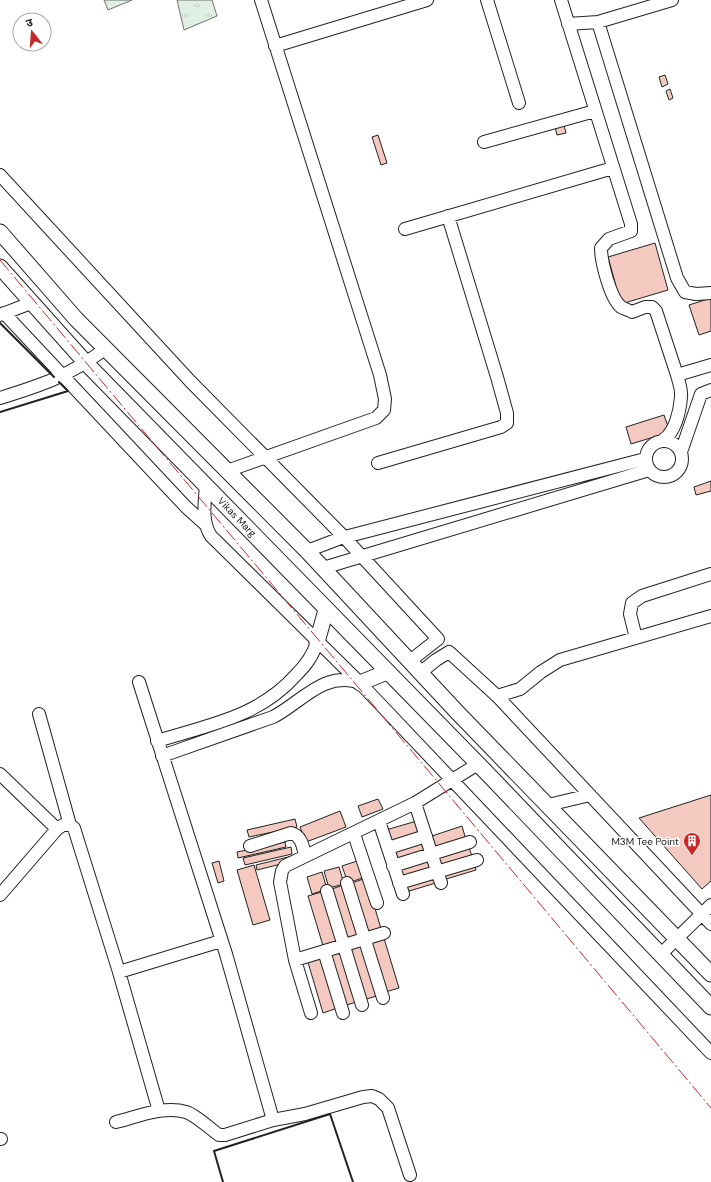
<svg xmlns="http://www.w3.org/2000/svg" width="711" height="1182" font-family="'DM Sans','Noto Sans Devanagari',sans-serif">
<defs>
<pattern id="park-tufts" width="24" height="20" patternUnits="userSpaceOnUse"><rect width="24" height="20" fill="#e0efe3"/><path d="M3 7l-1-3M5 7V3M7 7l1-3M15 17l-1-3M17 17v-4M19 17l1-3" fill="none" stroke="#c0cdc2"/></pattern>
</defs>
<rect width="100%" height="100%" fill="#fff"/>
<!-- park -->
<path fill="url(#park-tufts)" stroke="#6f6f6f" d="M104,0H132L108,10Z
M177,0H212L217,16L184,30Z"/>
<!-- building -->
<path fill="#f3c9c0" stroke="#222" d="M665,75L668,84L662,87L659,77Z
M670,89L673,98L669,100L666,91Z
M564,125L566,133L557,135L555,127Z
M378,135L387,163L381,165L372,137Z
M655,243L668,290L621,304L608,257Z
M711,298V331L699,335L689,305Z
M664,415L670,432L631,444L626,427Z
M711,481V491L696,495L694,487Z
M711,795V881L702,889L639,818Z
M378,799L383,809L362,817L358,806Z
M340,811L346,827L306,842L300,827Z
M295,819L297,827L249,837L247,830Z
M420,820L424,834L390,844L386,830Z
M462,826L466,840L433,851L429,837Z
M426,839L430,852L396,862L392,849Z
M285,842L286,847L238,858L237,852Z
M468,845L473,859L439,869L435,855Z
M291,847L292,854L245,865L243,858Z
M292,856L293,861L257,870L256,865Z
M432,857L436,869L402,880L398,867Z
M360,860L365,877L348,883L342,866Z
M219,861L224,881L218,883L212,863Z
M474,863L476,870L443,880L441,873Z
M254,865L270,920L253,925L237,870Z
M339,867L344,884L329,888L324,871Z
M322,872L327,889L312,894L307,877Z
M437,875L439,882L406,892L403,885Z
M366,878L382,932L365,937L349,884Z
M346,884L362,938L345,943L329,890Z
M325,891L341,944L324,949L308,896Z
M383,935L399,988L382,993L366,940Z
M364,941L380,995L363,1000L347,947Z
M344,948L360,1001L343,1006L327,953Z
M324,954L340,1007L323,1013L307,959Z"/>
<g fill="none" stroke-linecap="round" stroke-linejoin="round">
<defs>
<path id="minor" d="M487,0L519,103
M561,0L631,224V231L609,239L601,248C601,261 610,298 621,307C624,309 629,310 632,312L645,307H652L656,311L677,375
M598,22L677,278L685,292L696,294L711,293
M568,24L598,22L672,0
M275,46L427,0
M484,142L595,111
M0,175L190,381L344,537L438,639L410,661
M405,229L613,168
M4,313L186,507L206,525
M0,315L31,303
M0,398C42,385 69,376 105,349
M663,440C675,433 680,411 681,397C682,391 679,382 677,375L711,365
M646 459a18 18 0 1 1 36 0a18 18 0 1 1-36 0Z
M681,452L701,394L711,390
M378,463L501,427L507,423V413L497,377L448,216
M227,471L376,418L384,410L385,399L380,375L261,0
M206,485C205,502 201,521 211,536L360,683L711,1053
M307,551L341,538L645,459
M323,568L649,470
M636,638L630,614L632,603L642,596L711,574
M420,673L436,660L449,652L497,696L711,924
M139,682L226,954L273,1120
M497,696L520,689L541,672L560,660L711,616
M39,714L70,825
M157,741C208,725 259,717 296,675C306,665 313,656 317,642
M162,756L273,717C302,702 322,672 358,682
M0,774L57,829
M415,803L441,883
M548,805L590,795
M379,821L403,894
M354,834L377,903
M250,846L291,833C302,836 303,847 305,856
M388,848L426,836
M393,866L470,842
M347,883L383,998
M399,883L477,860
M327,891L362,1005
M0,895L57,829L63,825H70L74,828L119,972L159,1111
M324,951L343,1013
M660,955L711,905
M295,960L384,933
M119,972L221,941
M311,1013L295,960L280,882L282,871L285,866L415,803L478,764
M116,1122C137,1117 164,1105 186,1112C196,1115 210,1129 219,1135H225L273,1120L305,1114L363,1097L372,1096L379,1099L388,1108L410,1175
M0,1139H1"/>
<path id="major" d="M0,232L76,319L307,551L457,712L711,974
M0,267L86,363L484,770L711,1007
M317,642L326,610
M360,683L387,672"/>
</defs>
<!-- minor casing -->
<use href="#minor" stroke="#222" stroke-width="14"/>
<!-- major casing -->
<use href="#major" stroke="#222" stroke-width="17"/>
<!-- minor -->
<use href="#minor" stroke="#fff" stroke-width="12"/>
<!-- major -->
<use href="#major" stroke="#fff" stroke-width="15"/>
<!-- wall -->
<path stroke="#222" stroke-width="2" d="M0,323L54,377
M0,412L68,391L59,382
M223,1182L214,1151L330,1114L353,1182"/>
<!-- power -->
<path stroke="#c62828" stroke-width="1" stroke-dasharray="14 3 2 3" stroke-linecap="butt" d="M0,260L711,1108"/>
</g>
<!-- icons -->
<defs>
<symbol id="building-pin" viewBox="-11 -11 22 30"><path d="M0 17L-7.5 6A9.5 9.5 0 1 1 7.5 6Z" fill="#c62828" stroke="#fff"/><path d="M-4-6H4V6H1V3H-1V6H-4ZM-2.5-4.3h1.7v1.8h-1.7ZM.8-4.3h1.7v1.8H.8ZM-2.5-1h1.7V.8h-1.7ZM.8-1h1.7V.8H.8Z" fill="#fff"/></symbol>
</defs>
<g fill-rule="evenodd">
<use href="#building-pin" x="682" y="831" width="20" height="27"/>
</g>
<g text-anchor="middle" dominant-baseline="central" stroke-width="3" stroke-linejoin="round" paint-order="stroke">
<!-- street labels -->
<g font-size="10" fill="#222" stroke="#fff">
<text transform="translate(237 517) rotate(46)">Vikas Marg</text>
</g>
<!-- poi labels -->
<g font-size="10" fill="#222" stroke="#fff" text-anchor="end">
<text x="679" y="841">M3M Tee Point</text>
</g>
</g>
<!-- north arrow -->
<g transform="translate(32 32) rotate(343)"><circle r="19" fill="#ffffff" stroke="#a7a7a7"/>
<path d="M0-3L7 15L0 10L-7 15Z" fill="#c62828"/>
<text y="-6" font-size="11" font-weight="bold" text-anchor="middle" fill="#222222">उ</text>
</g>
</svg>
